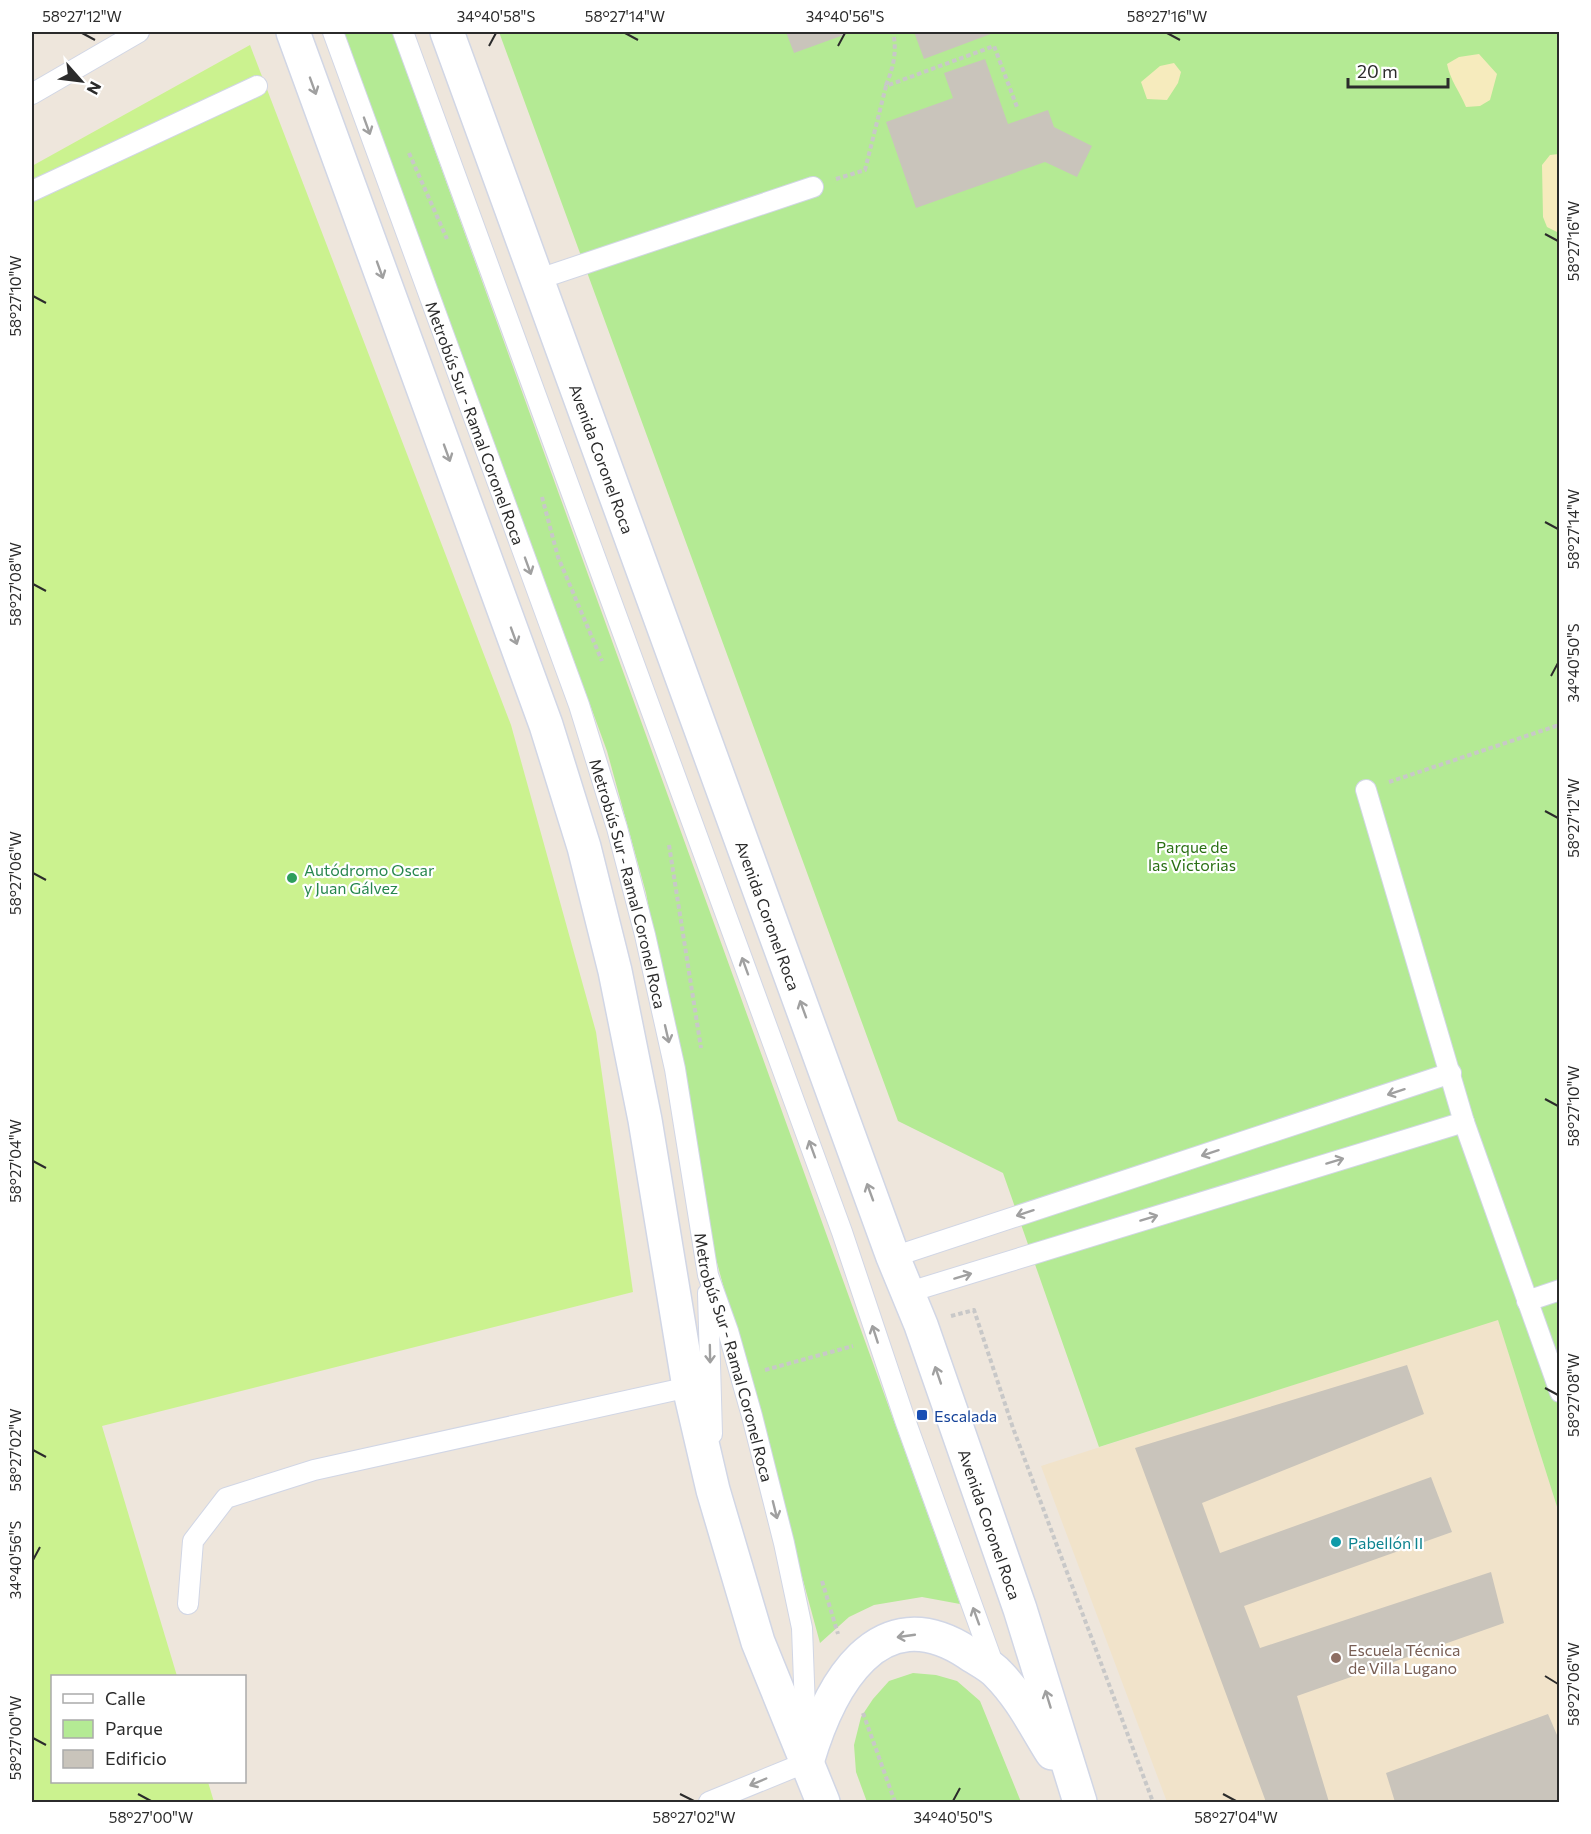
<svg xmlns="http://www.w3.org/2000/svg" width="1591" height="1834" font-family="Commissioner,sans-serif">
<rect width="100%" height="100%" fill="#eee6dc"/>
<!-- education -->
<path fill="#f1e3ca" d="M1498,1319L1559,1513V1802H1167L1041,1466Z"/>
<!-- green -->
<path fill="#b4ea94" d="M344,32H392L960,1604L922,1597L874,1605L849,1617L820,1643L716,1259L646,893L607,751Z
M499,32H1559V1513L1498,1320L1099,1447L1003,1173L898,1121Z
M913,1673L936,1675L957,1681L980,1701L1021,1802H867L856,1772L854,1745L861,1717L873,1699L889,1681Z"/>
<!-- sand -->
<path fill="#f6ebbd" d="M1479,54L1497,74L1490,100L1480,106L1466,107C1460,92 1450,80 1447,64L1459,57Z
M1174,63L1181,72L1178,83L1167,100L1147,99L1141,82L1160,66Z
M1559,154H1560L1559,233L1547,227L1543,217L1542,165L1550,155Z"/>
<!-- pitch -->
<path fill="#cbf28f" d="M250,45L511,725L596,1032L633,1292L102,1426L177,1676H52V1782H208L214,1802H32V166Z"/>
<!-- building -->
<path fill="#c9c4bb" d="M786,32H852L794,53Z
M914,32H996L924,59Z
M985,59L1008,124L1048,110L1054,127L1092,146L1077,177L1045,162L916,208L886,122L953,98L944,73Z
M1407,1365L1424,1414L1202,1503L1220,1553L1431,1477L1452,1532L1244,1606L1260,1648L1491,1572L1504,1623L1297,1696L1329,1802H1266L1135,1448Z
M1548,1714L1560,1742V1802H1395L1386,1773Z"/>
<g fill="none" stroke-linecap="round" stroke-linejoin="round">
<defs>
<g id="lane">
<path id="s1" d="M333,32L579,705L617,828L645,935L675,1069L708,1275L728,1331L752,1416L784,1543L802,1628L807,1762L709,1802"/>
<path d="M403,32L842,1232L905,1420L995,1669"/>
<path d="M32,94L139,32"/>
<path d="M32,191L257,86"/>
<path d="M539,279L813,187"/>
<path d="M1366,790L1464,1122L1560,1392"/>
<path d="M893,1257L1451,1073"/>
<path d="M708,1293L712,1434"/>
<path d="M906,1293L1464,1122"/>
<path d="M1527,1301L1560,1290"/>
<path d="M188,1604L193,1541L226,1498L314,1470L689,1387"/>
</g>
<g id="secondary">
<path d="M293,32L546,725L584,847L615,971L645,1120L689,1387L713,1490L758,1642L823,1802"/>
<path id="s2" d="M447,32L893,1257L921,1325L1020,1609L1080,1802"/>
<path d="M807,1762C829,1687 878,1594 968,1653C978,1660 990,1665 998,1674C1021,1697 1035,1726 1052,1753"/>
</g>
</defs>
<!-- lane casing -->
<use href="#lane" stroke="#d1d6e5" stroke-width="22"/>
<!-- secondary casing -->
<use href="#secondary" stroke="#d1d6e5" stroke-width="36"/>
<!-- path -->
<path stroke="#c8c8c8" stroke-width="4" stroke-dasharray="4.5 3" stroke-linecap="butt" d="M886,85C894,66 897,51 893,32
M409,153L447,239
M836,179L865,170L886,86L994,46L1017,107
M542,497L558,557L602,661
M1389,782L1556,726L1560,727
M669,845L701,1048
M951,1316L974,1310L1013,1428L1153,1802
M765,1370L853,1346
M822,1581L838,1634
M863,1713L895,1802"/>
<!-- lane -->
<use href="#lane" stroke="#fff" stroke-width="20"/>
<!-- secondary -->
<use href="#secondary" stroke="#fff" stroke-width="33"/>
</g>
<!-- one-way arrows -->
<defs><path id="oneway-shaft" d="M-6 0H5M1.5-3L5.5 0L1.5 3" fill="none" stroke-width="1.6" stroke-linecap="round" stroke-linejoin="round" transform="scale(1.5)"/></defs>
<g stroke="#a0a0a0">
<use href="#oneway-shaft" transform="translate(313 86) rotate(70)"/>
<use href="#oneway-shaft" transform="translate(367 126) rotate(70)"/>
<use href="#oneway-shaft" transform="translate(380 270) rotate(70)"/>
<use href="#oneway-shaft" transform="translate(447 453) rotate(70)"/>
<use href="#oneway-shaft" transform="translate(528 566) rotate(70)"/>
<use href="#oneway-shaft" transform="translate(514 636) rotate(70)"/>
<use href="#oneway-shaft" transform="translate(745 966) rotate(-110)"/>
<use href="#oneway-shaft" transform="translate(803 1009) rotate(-110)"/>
<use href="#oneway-shaft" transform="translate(667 1034) rotate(77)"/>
<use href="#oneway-shaft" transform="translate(1396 1092) rotate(162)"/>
<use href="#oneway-shaft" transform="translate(812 1149) rotate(-110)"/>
<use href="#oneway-shaft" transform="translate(1210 1153) rotate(162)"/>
<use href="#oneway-shaft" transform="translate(1335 1161) rotate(-17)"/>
<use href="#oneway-shaft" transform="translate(870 1192) rotate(-110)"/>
<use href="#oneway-shaft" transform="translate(1025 1213) rotate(162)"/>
<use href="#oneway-shaft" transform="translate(1149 1218) rotate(-17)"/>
<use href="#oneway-shaft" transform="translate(963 1276) rotate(-17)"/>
<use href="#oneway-shaft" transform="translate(875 1334) rotate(-108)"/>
<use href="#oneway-shaft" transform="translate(710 1354) rotate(89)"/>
<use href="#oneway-shaft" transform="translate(938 1375) rotate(-109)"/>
<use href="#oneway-shaft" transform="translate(775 1510) rotate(76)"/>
<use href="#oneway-shaft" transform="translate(976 1616) rotate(-110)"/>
<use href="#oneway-shaft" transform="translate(906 1636) rotate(172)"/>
<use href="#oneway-shaft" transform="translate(1048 1699) rotate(-107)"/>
<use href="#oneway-shaft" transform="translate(758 1782) rotate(157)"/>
</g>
<!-- ticks -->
<path fill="none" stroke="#2b2b2b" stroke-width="2" d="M82,33L95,40M625,33L638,40M1167,33L1180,40M489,46L496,33M838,46L845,33M1545,234L1558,241M33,296L46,303M1545,522L1558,529M33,584L46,591M1551,676L1558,663M1545,811L1558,818M33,873L46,880M1545,1099L1558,1106M33,1161L46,1168M1545,1388L1558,1395M33,1450L46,1457M33,1560L40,1547M1545,1676L1558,1684M33,1738L46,1745M138,1794L151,1801M680,1794L694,1801M1223,1794L1236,1801M953,1801L960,1788"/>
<!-- markers -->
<circle fill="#2e9e5b" stroke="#fff" stroke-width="2" cx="292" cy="878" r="6"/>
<rect fill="#1a4fb4" stroke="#fff" stroke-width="2" x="916" y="1409" width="12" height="12" rx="3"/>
<circle fill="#0f9aa8" stroke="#fff" stroke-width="2" cx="1336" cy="1542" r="6"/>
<circle fill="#8d6e63" stroke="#fff" stroke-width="2" cx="1336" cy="1658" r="6"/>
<g text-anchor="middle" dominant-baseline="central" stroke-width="4.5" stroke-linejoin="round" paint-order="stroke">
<!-- street labels -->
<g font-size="16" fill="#2b2b2b" stroke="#fff">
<text stroke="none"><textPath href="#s1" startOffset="416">Metrobús Sur - Ramal Coronel Roca</textPath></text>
<text stroke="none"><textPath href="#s2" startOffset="454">Avenida Coronel Roca</textPath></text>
<text stroke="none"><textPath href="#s1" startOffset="902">Metrobús Sur - Ramal Coronel Roca</textPath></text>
<text stroke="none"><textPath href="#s2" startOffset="940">Avenida Coronel Roca</textPath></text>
<text stroke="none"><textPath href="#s1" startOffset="1388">Metrobús Sur - Ramal Coronel Roca</textPath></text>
<text stroke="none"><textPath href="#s2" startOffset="1588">Avenida Coronel Roca</textPath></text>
</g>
<!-- park labels -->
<g font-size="16" fill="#2a7014" stroke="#fff">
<text x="1192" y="846">Parque de<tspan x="1192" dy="18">las Victorias</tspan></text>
</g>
<!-- leisure labels -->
<g font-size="16" fill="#27864d" stroke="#fff" text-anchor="start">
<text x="304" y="869">Autódromo Oscar<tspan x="304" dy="18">y Juan Gálvez</tspan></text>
</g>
<!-- transit labels -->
<g font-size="16" fill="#164399" stroke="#fff" text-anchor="start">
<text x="934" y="1415">Escalada</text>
</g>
<!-- culture labels -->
<g font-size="16" fill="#0d838f" stroke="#fff" text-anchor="start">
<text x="1348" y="1542">Pabellón II</text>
</g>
<!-- education labels -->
<g font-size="16" fill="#785e54" stroke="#fff" text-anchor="start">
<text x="1348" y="1649">Escuela Técnica<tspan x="1348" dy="18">de Villa Lugano</tspan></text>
</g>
</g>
<!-- border -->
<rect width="1591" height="1834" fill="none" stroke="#ffffff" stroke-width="66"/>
<!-- legend -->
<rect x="51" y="1675" width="195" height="108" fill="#ffffff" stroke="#aaaaaa" stroke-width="1.5"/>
<rect x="63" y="1694" width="30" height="9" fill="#ffffff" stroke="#aaaaaa" stroke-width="1.5"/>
<text x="105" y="1705" font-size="18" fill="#2b2b2b">Calle</text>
<rect x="63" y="1720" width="30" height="18" fill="#b4ea94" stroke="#aaaaaa" stroke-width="1.5"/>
<text x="105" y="1735" font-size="18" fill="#2b2b2b">Parque</text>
<rect x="63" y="1750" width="30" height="18" fill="#c9c4bb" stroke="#aaaaaa" stroke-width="1.5"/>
<text x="105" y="1765" font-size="18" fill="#2b2b2b">Edificio</text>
<!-- north arrow -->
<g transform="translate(81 81) rotate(118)" stroke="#ffffff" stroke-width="4.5" paint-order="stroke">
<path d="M0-4.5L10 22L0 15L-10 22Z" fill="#2b2b2b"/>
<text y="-9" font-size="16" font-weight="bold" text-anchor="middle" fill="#2b2b2b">N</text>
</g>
<!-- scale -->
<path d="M1348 78v9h100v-9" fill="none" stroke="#2b2b2b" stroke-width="3"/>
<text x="1357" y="78" font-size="18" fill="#2b2b2b" stroke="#ffffff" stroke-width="4.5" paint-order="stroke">20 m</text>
<rect x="33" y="33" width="1525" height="1768" fill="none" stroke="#2b2b2b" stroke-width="2"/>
<g font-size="15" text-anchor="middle" fill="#2b2b2b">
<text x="82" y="22">58°27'12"W</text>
<text x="496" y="22">34°40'58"S</text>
<text x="625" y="22">58°27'14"W</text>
<text x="845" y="22">34°40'56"S</text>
<text x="1167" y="22">58°27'16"W</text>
<text transform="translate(1574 241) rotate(-90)" y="5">58°27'16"W</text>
<text transform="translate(16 296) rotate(-90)" y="5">58°27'10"W</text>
<text transform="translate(1574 529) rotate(-90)" y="5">58°27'14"W</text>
<text transform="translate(16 584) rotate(-90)" y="5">58°27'08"W</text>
<text transform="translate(1574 663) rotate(-90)" y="5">34°40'50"S</text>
<text transform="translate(1574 818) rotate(-90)" y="5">58°27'12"W</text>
<text transform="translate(16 873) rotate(-90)" y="5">58°27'06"W</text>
<text transform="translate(1574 1106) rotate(-90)" y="5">58°27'10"W</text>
<text transform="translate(16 1161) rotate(-90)" y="5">58°27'04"W</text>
<text transform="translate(1574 1395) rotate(-90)" y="5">58°27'08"W</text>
<text transform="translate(16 1450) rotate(-90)" y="5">58°27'02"W</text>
<text transform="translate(16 1560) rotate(-90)" y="5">34°40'56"S</text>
<text transform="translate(1574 1684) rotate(-90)" y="5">58°27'06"W</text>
<text transform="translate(16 1738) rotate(-90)" y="5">58°27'00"W</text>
<text x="151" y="1823">58°27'00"W</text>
<text x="694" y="1823">58°27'02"W</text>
<text x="953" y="1823">34°40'50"S</text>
<text x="1236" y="1823">58°27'04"W</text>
</g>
</svg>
